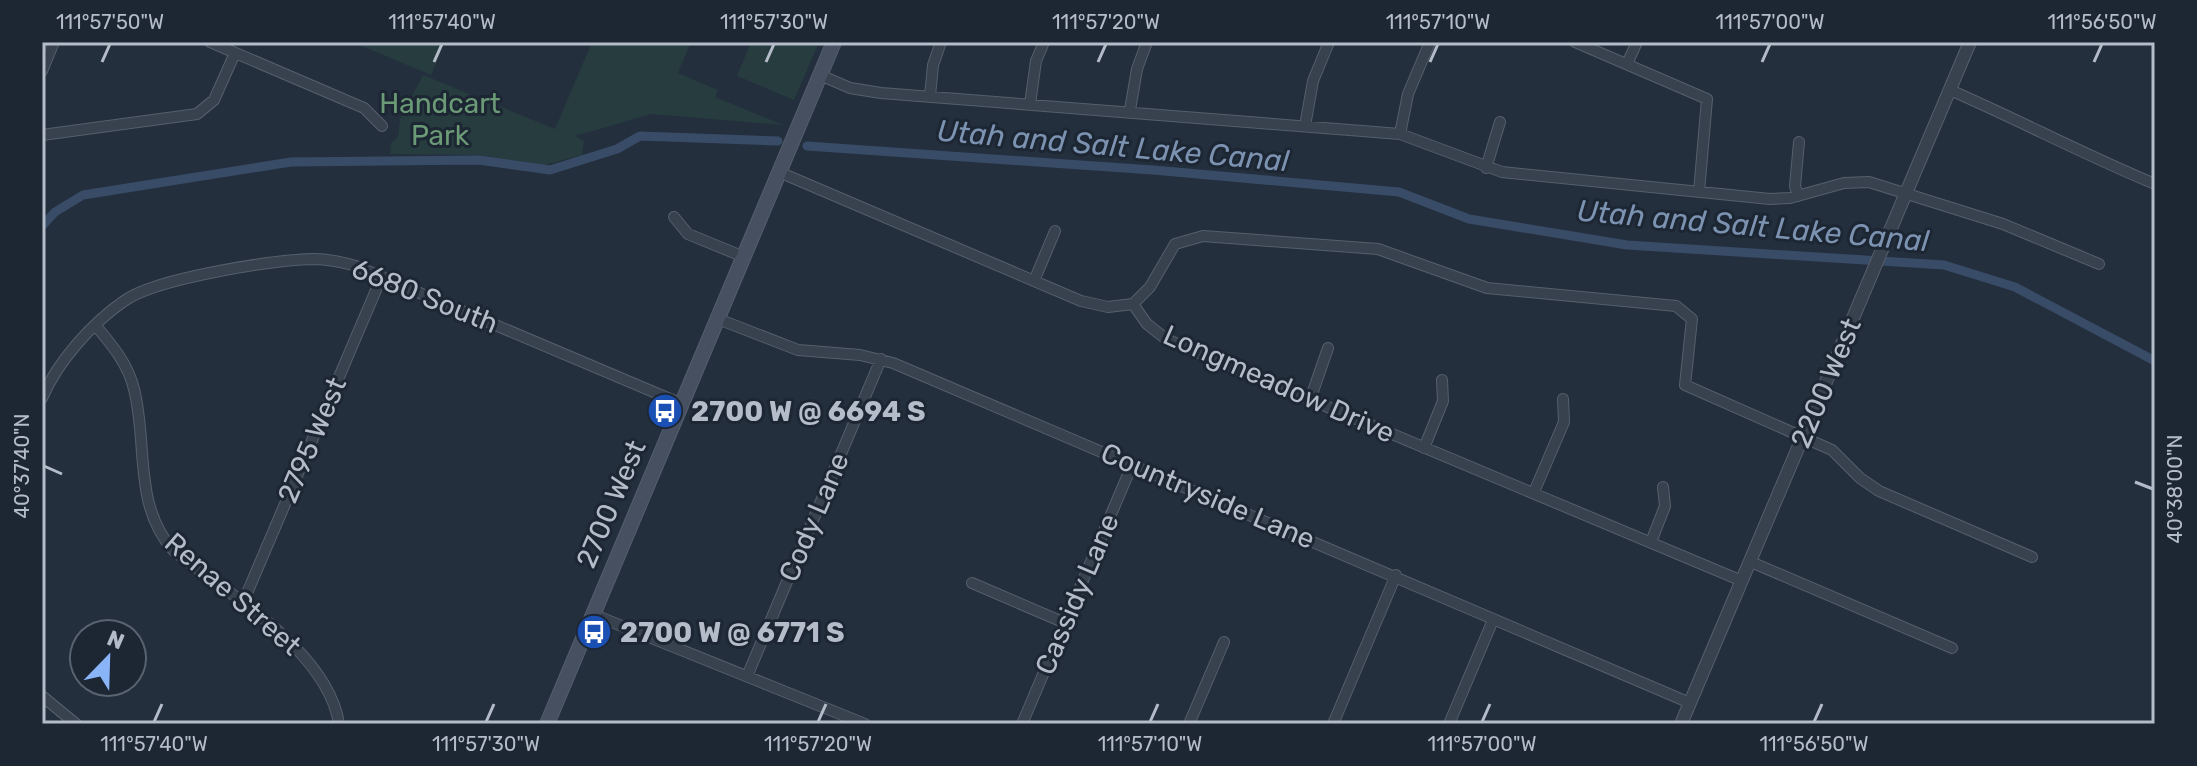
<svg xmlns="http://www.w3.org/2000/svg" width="2197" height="766" font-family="Rubik,sans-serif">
<rect width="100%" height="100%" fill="#242f3e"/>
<!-- green -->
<path fill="#263c3f" d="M352,42H445L431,75Z
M592,42H691L678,73L718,90L715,97L783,125L652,114L575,136L584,141L582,155L545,165L478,155L390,154L391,143L398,137L400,119L423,75L555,129Z
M751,42H819L794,100L737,76Z"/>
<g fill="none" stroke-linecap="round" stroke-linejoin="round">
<!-- canal -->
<path stroke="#394c67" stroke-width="9" d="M807,146L1153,170L1399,192L1469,219L1627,245L1944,265L2015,287L2155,361
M42,226L55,212L83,195L291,162L479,160L550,170L617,149L640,136L778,141"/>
<defs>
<path id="minor" d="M210,42L364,108L382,126
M1575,42L1707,99L1699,192
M1627,64L1637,42
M42,71L54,42
M820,75L850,88L881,93L1400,134L1502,172L1770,199L1790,198L1844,183L1869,182L2003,224L2099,264
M1950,90C2019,120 2085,155 2155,184
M930,96L933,65L941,42
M1030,104L1036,61L1044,42
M1130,110L1137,69L1147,42
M1305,126L1313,81L1329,42
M1400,134L1408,94L1430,42
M42,135L197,114L214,100L235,53
M1486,168L1500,122
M779,172L1081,301L1108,307L1133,304L1147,324L1166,339L1742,581
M1798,196L1795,186L1799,142
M674,217L688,234L744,257
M1034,281L1055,231
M1133,304L1150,287L1175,244L1203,236L1378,249L1487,288L1676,306L1692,319L1685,385L1832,450L1860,478L1879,491L2032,557
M718,319L798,350L860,355L893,363L1690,703
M96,326C112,345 128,364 134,389C148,444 133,505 173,550C228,594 328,651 339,724
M42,398C58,361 91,324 124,301C156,278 273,260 314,259C329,259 342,262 356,266L682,404
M1310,400L1328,348
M1424,448L1443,401L1442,380
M1534,492L1564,422L1563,399
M1651,542L1665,506L1663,487
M1751,562L1952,648
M972,583L1065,623
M242,605L382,276
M592,614L865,724
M748,674L881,359
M42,696L76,724
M1022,724L1132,465
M1189,724L1224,642
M1333,724L1396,575
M1449,724L1493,620"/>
<path id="tertiary" d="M1681,724L1970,42"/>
<path id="secondary" d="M547,724L834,42"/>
</defs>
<!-- minor casing -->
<use href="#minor" stroke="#565f6c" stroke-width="12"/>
<!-- tertiary casing -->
<use href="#tertiary" stroke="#565f6c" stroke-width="14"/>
<!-- secondary casing -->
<use href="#secondary" stroke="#565f6c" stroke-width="16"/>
<!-- minor -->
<use href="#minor" stroke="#38414e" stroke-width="10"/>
<!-- tertiary -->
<use href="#tertiary" stroke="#38414e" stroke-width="12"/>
<!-- secondary -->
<use href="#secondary" stroke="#465061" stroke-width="14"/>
</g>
<!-- ticks -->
<path fill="none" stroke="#b4bcc9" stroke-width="3" d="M102,62L110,44M434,62L442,44M766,62L774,44M1098,62L1106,44M1430,62L1438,44M1762,62L1770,44M2094,62L2102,44M44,466L62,474M2135,482L2153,489M154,722L162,704M486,722L494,704M818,722L826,704M1150,722L1158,704M1482,722L1490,704M1814,722L1822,704"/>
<!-- icons -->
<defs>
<symbol id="bus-disc" viewBox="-11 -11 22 22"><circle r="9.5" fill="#1a4fb4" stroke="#1d2633"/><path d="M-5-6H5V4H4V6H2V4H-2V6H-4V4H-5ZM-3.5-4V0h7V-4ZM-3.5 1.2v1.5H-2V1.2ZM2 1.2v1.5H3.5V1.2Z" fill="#fff"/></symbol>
</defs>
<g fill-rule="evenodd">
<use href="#bus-disc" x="645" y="391" width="40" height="40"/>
<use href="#bus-disc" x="574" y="612" width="40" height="40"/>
</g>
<g text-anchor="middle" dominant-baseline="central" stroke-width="6" stroke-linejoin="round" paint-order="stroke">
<!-- park labels -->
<g font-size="28" fill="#6b9a76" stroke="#1d2633">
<text x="440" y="103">Handcart<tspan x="440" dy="32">Park</tspan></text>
</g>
<!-- street labels -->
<g font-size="28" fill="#b4bcc9" stroke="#1d2633">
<text transform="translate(425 296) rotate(22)">6680 South</text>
<text transform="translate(1826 383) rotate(-67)">2200 West</text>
<text transform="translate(1279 384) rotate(24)">Longmeadow Drive</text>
<text transform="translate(312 440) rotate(-67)">2795 West</text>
<text transform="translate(1208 496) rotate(23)">Countryside Lane</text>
<text transform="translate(611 504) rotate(-67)">2700 West</text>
<text transform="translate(814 517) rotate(-67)">Cody Lane</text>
<text transform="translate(233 594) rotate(41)">Renae Street</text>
<text transform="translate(1077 594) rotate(-67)">Cassidy Lane</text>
</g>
<!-- poi labels -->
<g font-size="28" font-weight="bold" fill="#b4bcc9" stroke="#1d2633" text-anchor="start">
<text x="691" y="411">2700 W @ 6694 S</text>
<text x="620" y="632">2700 W @ 6771 S</text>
</g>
<!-- water labels -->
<g font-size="30" font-style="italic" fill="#7c92b1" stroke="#1d2633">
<text transform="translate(1113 146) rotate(5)">Utah and Salt Lake Canal</text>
<text transform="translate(1753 226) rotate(5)">Utah and Salt Lake Canal</text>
</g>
</g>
<!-- border -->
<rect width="2197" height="766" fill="none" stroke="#1d2633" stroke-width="88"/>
<!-- north arrow -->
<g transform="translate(108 658) rotate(23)"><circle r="38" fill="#1d2633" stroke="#59626f" stroke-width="2"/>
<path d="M0-6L14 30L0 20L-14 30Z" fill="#8ab4f8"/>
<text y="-12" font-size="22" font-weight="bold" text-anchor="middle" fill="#b4bcc9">N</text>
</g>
<rect x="44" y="44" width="2109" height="678" fill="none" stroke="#b4bcc9" stroke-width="3"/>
<g font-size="20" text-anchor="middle" fill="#b4bcc9">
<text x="110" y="29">111°57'50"W</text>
<text x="442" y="29">111°57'40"W</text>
<text x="774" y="29">111°57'30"W</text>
<text x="1106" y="29">111°57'20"W</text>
<text x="1438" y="29">111°57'10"W</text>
<text x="1770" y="29">111°57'00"W</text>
<text x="2102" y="29">111°56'50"W</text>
<text transform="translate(22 466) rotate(-90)" y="7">40°37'40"N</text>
<text transform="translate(2175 489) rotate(-90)" y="7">40°38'00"N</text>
<text x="154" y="751">111°57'40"W</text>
<text x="486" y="751">111°57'30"W</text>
<text x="818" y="751">111°57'20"W</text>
<text x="1150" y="751">111°57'10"W</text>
<text x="1482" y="751">111°57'00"W</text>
<text x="1814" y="751">111°56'50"W</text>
</g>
</svg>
